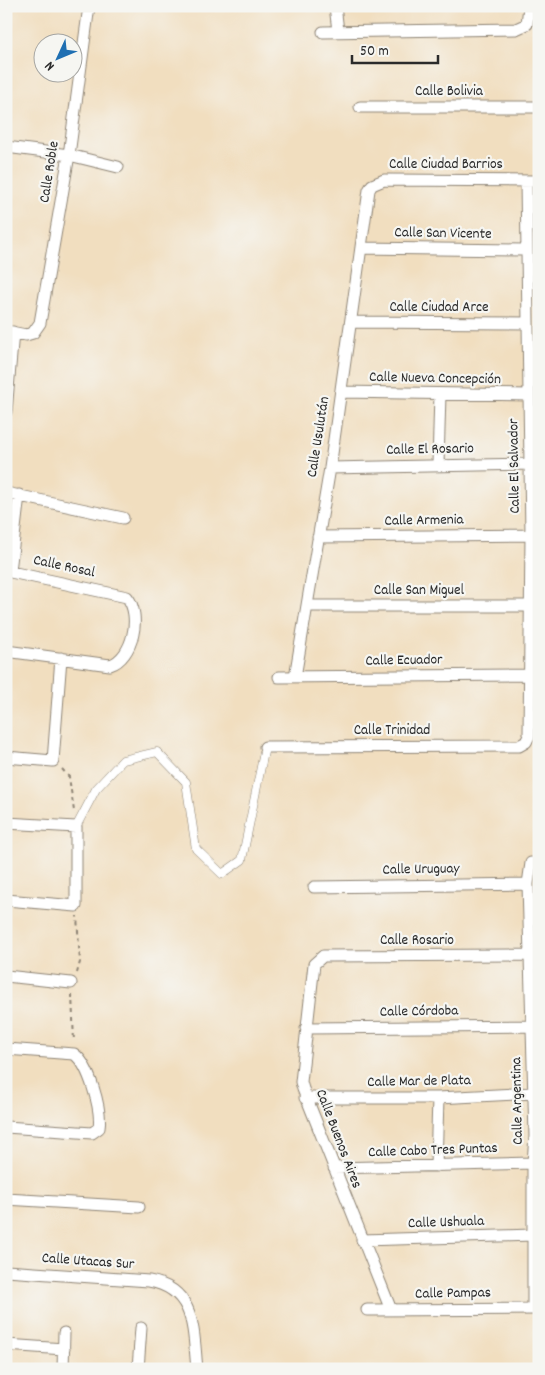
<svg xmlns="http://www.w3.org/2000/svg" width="545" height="1375" font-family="Dekko,sans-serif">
<rect width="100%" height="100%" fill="#f6f6f2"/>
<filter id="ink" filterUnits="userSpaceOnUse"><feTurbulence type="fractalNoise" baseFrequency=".02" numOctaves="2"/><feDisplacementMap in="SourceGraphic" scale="10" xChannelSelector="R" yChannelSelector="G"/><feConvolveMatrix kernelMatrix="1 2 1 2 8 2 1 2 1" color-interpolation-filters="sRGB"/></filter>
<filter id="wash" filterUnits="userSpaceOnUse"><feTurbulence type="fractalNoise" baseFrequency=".0096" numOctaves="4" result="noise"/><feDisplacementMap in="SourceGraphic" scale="20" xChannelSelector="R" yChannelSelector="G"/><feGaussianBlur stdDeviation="1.12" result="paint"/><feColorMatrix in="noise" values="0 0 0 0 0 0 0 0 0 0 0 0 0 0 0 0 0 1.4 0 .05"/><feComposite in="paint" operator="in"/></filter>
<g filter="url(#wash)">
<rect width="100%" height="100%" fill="#f1debf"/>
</g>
<g filter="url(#ink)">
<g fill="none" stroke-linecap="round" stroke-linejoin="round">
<defs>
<path id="pedestrian" d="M76,827L96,789L123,760L157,752L186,782L196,849L222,874L242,860L265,747"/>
<path id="minor" d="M335,6L338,31
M323,32L516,29L527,24L529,6
M360,107H539
M6,147L69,155L118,167
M361,248L525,250
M351,322L527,323
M6,331L26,335L33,333L40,323L69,155L89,6
M341,392L528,395
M6,412L13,332
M438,464L440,394
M330,468L530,464
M6,493L123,518
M318,537L531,535
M6,571L127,597C142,615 133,658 110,665L6,651
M10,571L19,495
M308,606H529
M279,677L530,675
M295,677L330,468L369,190L372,185L384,180L539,181
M265,747L519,746L526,742L529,736L531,535L526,181
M6,757L53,761L61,658
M6,823L76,827V906L6,900
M531,863L528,884L535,1136L533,1163V1309
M314,887L528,884
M6,976L71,983
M306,1028L532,1026
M6,1049L74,1054C89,1064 102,1110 99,1128L92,1133L6,1127
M305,1098H438L533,1093
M436,1166L438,1098
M334,1168L533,1163
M6,1199L139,1207
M362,1240L532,1235
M6,1271L149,1281C196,1289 193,1330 197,1369
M367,1310L539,1309
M391,1310L303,1089L301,1082L314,964L323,956L531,955
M6,1345L64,1349
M63,1369L64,1333
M138,1369L141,1328"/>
</defs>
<!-- pedestrian casing -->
<use href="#pedestrian" stroke="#8e8475" stroke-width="9"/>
<!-- minor casing -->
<use href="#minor" stroke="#8e8475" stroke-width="13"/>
<!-- path -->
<path stroke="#8e8475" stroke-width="2" stroke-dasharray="4 4" stroke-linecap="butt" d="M62,769L69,777L74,811
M77,973L80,962L77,916
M72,994L74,1042"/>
<!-- pedestrian -->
<use href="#pedestrian" stroke="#fff" stroke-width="8"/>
<!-- minor -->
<use href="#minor" stroke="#fff" stroke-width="11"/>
</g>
</g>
<g text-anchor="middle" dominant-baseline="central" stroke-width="4.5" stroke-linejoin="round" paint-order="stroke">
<!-- street labels -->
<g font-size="15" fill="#2b2b2b" stroke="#f6f6f2">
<text x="449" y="92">Calle Bolivia</text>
<text x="446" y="165">Calle Ciudad Barrios</text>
<text transform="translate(50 172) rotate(-81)">Calle Roble</text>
<text transform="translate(443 234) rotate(1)">Calle San Vicente</text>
<text x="439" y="308">Calle Ciudad Arce</text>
<text transform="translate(435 379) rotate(1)">Calle Nueva Concepción</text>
<text transform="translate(319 437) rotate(-81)">Calle Usulután</text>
<text transform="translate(430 450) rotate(-1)">Calle El Rosario</text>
<text transform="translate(515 466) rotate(-91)">Calle El Salvador</text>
<text transform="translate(424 521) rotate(-1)">Calle Armenia</text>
<text transform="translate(64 567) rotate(12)">Calle Rosal</text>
<text x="419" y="591">Calle San Miguel</text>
<text transform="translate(404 661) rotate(-1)">Calle Ecuador</text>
<text x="392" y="731">Calle Trinidad</text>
<text transform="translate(421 870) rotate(-1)">Calle Uruguay</text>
<text x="417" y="941">Calle Rosario</text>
<text transform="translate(419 1012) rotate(-1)">Calle Córdoba</text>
<text transform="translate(419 1082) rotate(-1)">Calle Mar de Plata</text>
<text transform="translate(518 1101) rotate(-91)">Calle Argentina</text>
<text transform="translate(338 1139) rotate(69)">Calle Buenos Aires</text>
<text transform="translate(433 1151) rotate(-2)">Calle Cabo Tres Puntas</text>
<text transform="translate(446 1223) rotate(-2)">Calle Ushuala</text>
<text transform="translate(88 1262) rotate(4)">Calle Utacas Sur</text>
<text transform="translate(453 1294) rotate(-1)">Calle Pampas</text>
</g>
</g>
<!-- margin -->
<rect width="545" height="1375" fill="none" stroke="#f6f6f2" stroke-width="25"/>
<!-- north arrow -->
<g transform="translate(58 58) rotate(226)"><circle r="24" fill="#f6f6f2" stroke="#a5a5a2"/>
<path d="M0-4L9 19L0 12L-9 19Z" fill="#1f6fb2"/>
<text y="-8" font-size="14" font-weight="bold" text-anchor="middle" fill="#2b2b2b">N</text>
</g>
<!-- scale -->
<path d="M352 55v8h86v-8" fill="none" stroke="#2b2b2b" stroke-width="2.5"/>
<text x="360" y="55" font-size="15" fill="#2b2b2b" stroke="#f6f6f2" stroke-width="4" paint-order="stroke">50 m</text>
</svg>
